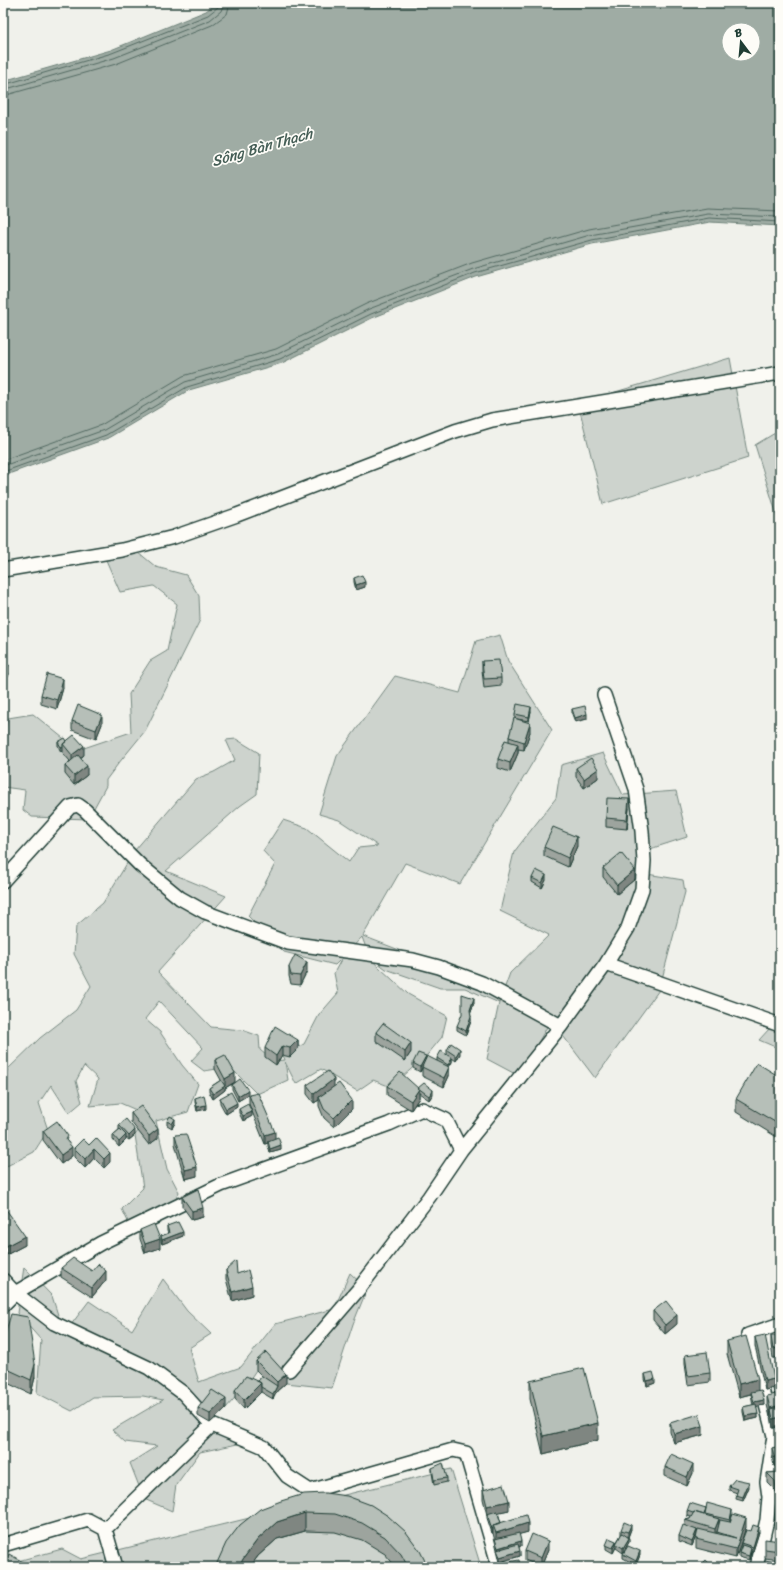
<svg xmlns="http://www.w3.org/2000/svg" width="783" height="1570" font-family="Sriracha,sans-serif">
<rect width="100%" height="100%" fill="#f0f1eb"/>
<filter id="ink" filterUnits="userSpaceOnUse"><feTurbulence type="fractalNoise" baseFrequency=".025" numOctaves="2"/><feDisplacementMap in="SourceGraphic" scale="8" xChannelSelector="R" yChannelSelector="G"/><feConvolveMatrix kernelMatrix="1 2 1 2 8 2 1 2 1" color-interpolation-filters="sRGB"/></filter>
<g filter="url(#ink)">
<!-- green -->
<path fill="#cdd3cd" stroke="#768880" d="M730,358L748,458L603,504L578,403Z
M780,430V525L755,445Z
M132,547L156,567L186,575L199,596L200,620L145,731L118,764L106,780V786L88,819L32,817L23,810L25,790L3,787V738L8,718L33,714L78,750L131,732L129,694L150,661L167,651L177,604L154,586L120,592L106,560Z
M500,635L508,661L552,730L460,884L405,863L363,936L472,978L490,990L499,1003L510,973L549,935L500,911L514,852L556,798L561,765L603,753L623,795L676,791L687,837L647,850V874L683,880L685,892L659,990L595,1078L551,1020L519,1076L487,1059L499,1003L465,988H440L386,969L369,956L362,937L344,956L365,954L408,994L447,1016L442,1037L428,1054L391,1087L373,1080L357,1091L321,1069L296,1084L285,1062L288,1080L257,1094L230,1067L204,1071L191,1061L203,1048L159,1001L145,1019L160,1032L182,1065L198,1084L188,1112L156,1121L167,1169L179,1192L167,1218L134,1234L122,1209L143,1188L135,1135L150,1116L120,1103L90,1106L98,1079L84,1066L76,1081L82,1102L69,1113L51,1085L39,1103L48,1130L34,1152L3,1168V1080L8,1069L40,1038L76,1010L91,986L74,954L76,926L103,903L135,850L196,779L214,772L235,760L226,740L236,739L259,753L257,794L240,806L166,871L226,896L158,972L211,1027L242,1030L259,1036L260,1050L273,1061L285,1060L283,1055L304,1044L319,1015L338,993L334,973L342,958L335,965L284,952L248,916L275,864L263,851L283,820L307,828L349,862L358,848L378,846L339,820L319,814L337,756L395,676L460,693L476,641Z
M780,1017V1049L759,1040Z
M24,1267L52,1296L64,1334L89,1301L132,1330L163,1279L187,1311L211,1334L189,1348L199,1382L241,1367L275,1324L334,1309L350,1273L367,1289L353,1324L332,1388L286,1383L256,1370L246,1385L226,1408L212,1399L199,1416L242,1443L200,1452L176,1485L172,1511L144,1499L130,1463L157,1446L125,1442L112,1430L163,1400L143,1396L93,1397L72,1411L37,1393L41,1340L17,1313Z
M451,1469L481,1567H3V1565L62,1549L81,1559Z"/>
<!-- water -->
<path fill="#9faca4" stroke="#6c8077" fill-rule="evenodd" d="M217,3H780V226L710,222L592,244L476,277L372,318L282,363L189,390L108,438L3,476V81L111,50L206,11ZM729,30H753V54H729Z"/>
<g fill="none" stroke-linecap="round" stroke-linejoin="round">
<!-- shore -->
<path stroke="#526961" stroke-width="1" d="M3,85L112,53L208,15L218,7L219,3
M3,90L114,58L210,20L221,11L224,3
M3,96L116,64L212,25L227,14L230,3
M3,460L101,425L183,376L276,349L366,304L472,263L589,229L707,208L780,211
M3,466L104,430L185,382L278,354L369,309L473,269L590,235L708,214L780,217
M3,472L106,435L187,387L280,359L371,314L475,273L592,240L709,218L780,222"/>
<defs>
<path id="street" d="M3,570L122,550L174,537L237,515L455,431L492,420L780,373
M604,695L636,789L642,831L644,861L642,889L628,928L606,964
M3,881L70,807L78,805L85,810L140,865L180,898L205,912L288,943L413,960L439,967L482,983L561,1026
M3,1280L15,1293L101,1243L221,1185L389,1124L422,1109L446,1120L461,1150L561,1026L606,964L780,1025
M3,1305L15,1293L54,1323L149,1368L183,1393L212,1425L264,1447L287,1476L310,1491L453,1450L466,1453L499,1567
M289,1370L358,1290L429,1197L461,1150
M105,1529L212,1425
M3,1545L88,1520L105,1529L116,1567
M756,1567L767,1520L769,1497L767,1482L774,1436L748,1335L780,1324"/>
</defs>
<!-- street casing -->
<use href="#street" stroke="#1f3d34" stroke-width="16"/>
<!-- street -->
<use href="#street" stroke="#fdfcf7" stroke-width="13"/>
</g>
<!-- wall -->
<path fill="#9da49e" stroke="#1f3d34" d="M354,578L365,587L356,590L354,582Z
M482,661L501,678V686L484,688L482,670Z
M3,663L9,674L4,685H3Z
M63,688L57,709L41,704V695Z
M572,709L587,719L575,722L572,714Z
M531,711L529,721L517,719L530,732L524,750L518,749V753L510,772L498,768V759L509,741V737L515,718V714Z
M72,721L102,724L96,739L72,730Z
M67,741L84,755L81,758L87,775L74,785L65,774V766L70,761L63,753V750L61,752L58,746V742Z
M576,768L598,778L584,788L576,777Z
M629,808L627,829L606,827V818Z
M577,846L568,867L544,856V847Z
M603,868L635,879L617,894L603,877Z
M532,878L546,880L542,888L532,882Z
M289,967L307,971L300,985L291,984L289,976Z
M474,1003L470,1013L471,1021L466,1035L457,1030V1026Z
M376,1032L411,1052L405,1061L376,1041Z
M298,1040V1049L290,1057L282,1055L276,1065L265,1057V1048Z
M447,1050L460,1054L456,1061L452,1058V1062L449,1067V1076L444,1087L422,1076V1068L420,1072L413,1068V1063L426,1059L437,1061V1058L447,1055Z
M215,1060L235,1082L248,1095L238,1101L232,1089V1085L234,1083L225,1088V1090L213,1099L209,1092V1088L221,1080L215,1069Z
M780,1077V1139L736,1112V1099Z
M307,1085L334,1087L352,1109L334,1127L324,1118L319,1106V1100L314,1103L307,1094Z
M387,1086L418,1088L433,1094L429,1100L419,1093V1098L411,1110L387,1095Z
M249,1095L275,1138L281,1150L270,1153L268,1146V1143L265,1144L249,1104Z
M195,1098L206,1109L197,1111L195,1102Z
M220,1098L237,1107L226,1114L220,1103Z
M239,1109L252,1116L243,1121L239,1113Z
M131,1113L158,1138L149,1145L131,1122Z
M167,1121L175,1123L172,1128L167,1125Z
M119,1125L135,1135L129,1140L126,1138V1140L119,1147L113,1140V1135L119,1130Z
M43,1131L68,1142L72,1156L61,1164L43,1140Z
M175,1135L197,1176L185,1179L175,1144Z
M89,1145L110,1162L104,1168L94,1158L85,1168L74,1157V1148Z
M182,1197L203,1217L192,1220L182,1206Z
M3,1210L25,1245L6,1255L3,1251Z
M167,1226L183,1236L162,1244L161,1241V1236L168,1234L167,1231Z
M140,1230L160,1248L145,1253L140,1239Z
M61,1268L106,1280L92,1297L61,1277Z
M226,1270L237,1274L252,1295L232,1301L226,1279Z
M653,1311L677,1324L665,1334L653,1320Z
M780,1335V1357L773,1358L771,1345V1336Z
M755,1337L774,1387L780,1386V1426L773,1428L771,1416L770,1417L767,1405V1396L774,1395L773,1388L765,1390L755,1346Z
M727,1341L758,1391L764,1405L756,1406L758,1418L745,1421L743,1412V1407L753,1405L751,1394L739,1397L727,1354Z
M685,1355L710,1373V1382L688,1385L685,1364Z
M4,1360L35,1377L31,1394L5,1382L4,1373Z
M256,1361L286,1383L277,1391L273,1399L261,1392L244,1409L235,1399V1390L258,1381L262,1376L256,1370Z
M645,1374L655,1383L647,1386L645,1379Z
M530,1381L598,1440L543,1454L530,1399Z
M198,1408H226L210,1423L198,1416Z
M670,1423L703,1435L674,1443L670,1432Z
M780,1446V1506H777L775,1490L767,1482V1473L777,1472L776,1466H774L772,1456V1448Z
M665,1467L693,1473L687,1486L665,1476Z
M432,1468L447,1478V1482L434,1485L432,1472Z
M729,1486L749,1487L743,1501L736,1499L737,1493L729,1490Z
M483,1490L509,1510L498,1512L501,1523L528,1532L519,1534L521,1546H519L520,1556L500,1562L493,1533H492L487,1518V1515L483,1499Z
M325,1493L428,1567H396L385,1554L362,1540L335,1532L305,1531L277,1539L258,1556L250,1567H217V1563Z
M706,1508L732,1515L746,1527L736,1558L696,1548V1536L692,1546L679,1541V1536L685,1525V1520L690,1519L691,1517L687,1516V1511Z
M775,1514H780V1536H775Z
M631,1529L628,1537L629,1542L623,1553L616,1548V1547L613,1553L606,1549V1545L616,1543L621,1535V1530Z
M751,1531L759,1532L753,1551H751L749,1560L739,1557V1553L741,1546V1543Z
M780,1541V1560L765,1558V1549Z
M548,1550L541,1567L525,1560V1551Z
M623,1554L640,1555L636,1565L623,1558Z"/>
<!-- shaded-wall -->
<path fill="#7f8681" stroke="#1f3d34" d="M365,582V587L356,590V585Z
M9,665V674L4,685V676Z
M63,679V688L57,709V700Z
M531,707V711L529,721V717Z
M587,714V719L575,722V718Z
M102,715V724L96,739V730Z
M530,723V732L524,750V742Z
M518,744V753L510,772V763Z
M63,746V750L61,752V747Z
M84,746V755L72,764V755Z
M87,766V775L74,785V776Z
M598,769V778L584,788V779Z
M629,799V808L627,829V820Z
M577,837V846L568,867V858Z
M635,870V879L617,894V885Z
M546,875V880L542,888V883Z
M307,962V971L300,985V976Z
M474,998V1003L470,1014V1010Z
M471,1016V1021L466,1035V1031Z
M298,1040V1049L290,1057V1048Z
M411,1043V1052L405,1061V1052Z
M282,1046V1055L276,1065V1056Z
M460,1049V1054L456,1061V1056Z
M426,1056V1061L422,1067V1068L420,1072V1067Z
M452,1058V1062L449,1067V1076L444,1087V1078L448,1070V1065Z
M235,1073V1082L225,1088V1090L213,1099V1094L225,1086V1079Z
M334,1079V1088L319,1097V1100L314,1103V1094Z
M419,1089V1098L411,1110V1101Z
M248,1090V1095L238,1101V1096Z
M433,1090V1094L429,1100V1096Z
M352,1100V1109L334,1127V1118Z
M237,1103V1107L226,1114V1109Z
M206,1105V1109L197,1111V1107Z
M252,1112V1116L243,1121V1116Z
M175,1119V1123L172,1128V1124Z
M158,1129V1138L149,1145V1136Z
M135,1130V1135L129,1140V1136Z
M275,1132V1141H268V1143L265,1144V1135Z
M126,1135V1140L119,1147V1142Z
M281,1145V1150L270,1153V1149Z
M72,1147V1156L61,1164V1155Z
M94,1149V1158L85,1168V1159Z
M110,1153V1162L104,1168V1159Z
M197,1167V1176L185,1179V1170Z
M203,1208V1217L192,1220V1211Z
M183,1232V1236L162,1244V1240Z
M25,1236V1245L6,1255V1246Z
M160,1239V1248L145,1253V1244Z
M106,1271V1280L92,1297V1288Z
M252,1286V1295L232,1301V1292Z
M677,1315V1324L665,1334V1325Z
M35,1364V1377L31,1394V1380Z
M286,1374V1383L277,1391L273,1399V1394L277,1386V1382Z
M655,1379V1383L647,1386V1381Z
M758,1379V1392L739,1397V1384Z
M774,1379V1388L765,1390V1381Z
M261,1383V1392L244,1409V1400Z
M226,1399V1408L210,1423V1414Z
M764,1400V1405L754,1407V1402Z
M780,1405V1414L771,1409V1416L770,1417V1408Z
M758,1414V1418L745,1421V1416Z
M780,1417V1426L773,1428V1419Z
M598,1423V1440L543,1454V1436Z
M703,1426V1435L674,1443V1434Z
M780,1456V1465L776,1459V1466H774V1457Z
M693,1464V1473L687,1486V1477Z
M749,1482V1487L743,1501V1497Z
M509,1501V1510L487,1515V1506Z
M732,1510V1519L730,1529V1520Z
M305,1513V1531L277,1539L258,1556L250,1567H239L243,1559L258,1539L277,1522Z
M746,1518V1527L736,1558V1549Z
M719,1519V1528L717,1532L715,1538V1529Z
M528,1523V1532L496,1541V1533Z
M631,1525V1529L628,1537V1532Z
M759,1527V1532L753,1551V1547Z
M493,1528V1533H492V1529Z
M697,1530V1534L692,1546V1542Z
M629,1538V1542L623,1553V1548Z
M521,1541V1546L498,1552V1548Z
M548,1541V1550L541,1567V1558Z
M616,1541V1547L613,1553V1548Z
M751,1548V1552L749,1560V1556Z
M520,1551V1556L500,1562V1557Z
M640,1551V1555L636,1565V1561Z"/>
<!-- building -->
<path fill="#b6bfb8" stroke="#1f3d34" d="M362,575L365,582L356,585L354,578Z
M499,660L501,678L484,679L482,661Z
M3,663L9,665L4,676H3Z
M47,674L63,679L57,700L41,695Z
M517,704L531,707L529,717L515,714Z
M78,705L102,715L96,730L72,721Z
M585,706L587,714L575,718L572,709Z
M514,718L530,723L524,742L509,737Z
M74,735L84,746L72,755L63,744Z
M65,738L67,741L63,744V746L61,747L58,742Z
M505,740L518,744L510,763L498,759Z
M78,755L87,766L74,776L65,766Z
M591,758L598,769L584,779L576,768Z
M607,798L629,799L627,820L606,818Z
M553,827L577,837L568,858L544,847Z
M621,853L635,870L617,885L603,868Z
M536,870L546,875L542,883L532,878Z
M295,955L307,962L300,976L291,975L289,967Z
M462,994L474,998L470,1010L471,1016L466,1031L457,1026L462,1014Z
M383,1023L411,1043L405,1052L376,1032Z
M275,1026L298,1040L290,1048L282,1046L276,1056L265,1048Z
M451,1043L460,1049L456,1056L447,1050Z
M441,1051L452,1058L448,1065L437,1058Z
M418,1053L426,1056L420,1067L413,1063Z
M225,1055L235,1073L225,1079L215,1060Z
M427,1056L449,1067L444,1078L422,1067Z
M757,1063L780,1077V1125L736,1099Z
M328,1071L334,1079L314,1094L307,1085Z
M400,1072L419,1089L411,1101L387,1086Z
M240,1079L248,1090L238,1096L232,1085Z
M221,1080L225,1086L213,1094L209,1088Z
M339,1083L352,1100L334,1118L324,1109L319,1097Z
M424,1083L433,1090L429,1096L418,1088Z
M231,1092L237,1103L226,1109L220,1098Z
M258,1093L275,1132L265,1135L249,1095Z
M204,1095L206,1105L197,1107L195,1098Z
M248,1104L252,1112L243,1116L239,1109Z
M141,1106L158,1129L149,1136L131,1113Z
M170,1116L175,1119L172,1124L167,1121Z
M126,1119L135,1130L129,1136L119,1125Z
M57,1121L68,1136L66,1140L72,1147L61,1155L43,1131Z
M120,1129L126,1135L119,1142L113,1135Z
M186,1134L197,1167L185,1170L175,1135Z
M278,1137L281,1145L270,1149L268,1141Z
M96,1138L110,1153L104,1159L94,1149L85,1159L74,1148L83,1139L89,1145Z
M198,1189L203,1208L192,1211L182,1197Z
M5,1208L25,1236L6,1246L3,1242V1210Z
M178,1222L183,1232L162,1240L161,1236L169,1233L167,1226Z
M154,1224L160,1239L145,1244L140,1230Z
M73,1258L92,1271L98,1264L106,1271L92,1288L61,1268Z
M236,1261L237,1274L248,1270L252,1286L232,1292L226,1270Z
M666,1301L677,1315L665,1325L653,1311Z
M11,1314L28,1317L35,1364L31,1380L5,1368L4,1360V1338Z
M765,1335L774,1379L765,1381L755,1337Z
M746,1336L758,1379L739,1384L727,1341Z
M771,1336H780V1348L773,1349Z
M266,1352L286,1374L277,1382L256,1361Z
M707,1352L710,1373L688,1376L685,1355Z
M584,1368L598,1423L543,1436L530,1381Z
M653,1372L655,1379L647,1381L645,1374Z
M246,1376L261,1383L244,1400L235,1390Z
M262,1376L277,1386L273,1394L261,1387V1383L258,1381Z
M780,1386V1393L775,1395L773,1388Z
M212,1390L226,1399L210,1414L198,1408Z
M761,1390L764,1400L754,1402L751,1392Z
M780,1393V1405L770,1408L767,1396Z
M756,1404L758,1414L745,1416L743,1407Z
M780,1407V1417L773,1419L771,1409Z
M699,1414L703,1426L674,1434L670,1423Z
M780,1446V1456L774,1457L772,1448Z
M671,1454L693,1464L687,1477L665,1467Z
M780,1458V1468H778L776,1459Z
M443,1463L447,1478L434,1480L432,1468Z
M780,1472V1481H779H780V1497H777L775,1481L767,1473Z
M735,1479L749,1482L743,1497L736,1495L738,1489L729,1486Z
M504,1484L509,1501L487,1506L483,1490Z
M325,1493L347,1496L371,1505L388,1516L406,1532L420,1551L428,1567H408L401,1554L385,1537L362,1523L335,1514L305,1513L277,1522L258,1539L243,1559L239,1567H219L217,1563L226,1543L240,1525L260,1509L281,1501L304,1494Z
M690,1503L706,1508L704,1515L694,1512L693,1513L687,1511Z
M707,1503L732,1510L730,1520L705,1514Z
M497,1511L501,1523L493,1525V1528L492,1529L487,1514Z
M694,1512L719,1519L715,1529L685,1520L690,1519Z
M733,1514L746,1518L736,1549L696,1539L698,1529L736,1538L717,1532L720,1520L730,1522Z
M775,1514H780V1527H775Z
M526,1515L528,1523L496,1533L493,1525Z
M624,1522L631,1525L628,1532L621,1530Z
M683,1525L697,1530L692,1542L679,1536Z
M753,1525L759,1527L753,1547L741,1543L746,1530L751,1531Z
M519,1533L521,1541L498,1548L495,1539Z
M622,1533L629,1538L623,1548L616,1544Z
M532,1534L548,1541L541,1558L525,1551Z
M609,1538L616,1541L613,1548L606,1545Z
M765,1539L780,1541V1551L765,1549Z
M518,1544L520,1551L500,1557L497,1550Z
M742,1545L751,1548L749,1556L739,1553Z
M628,1546L640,1551L636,1561L623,1554Z
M9,1554L32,1567H3V1565Z
M519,1560L520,1566L514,1567H502V1563Z
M705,1560L713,1567H698Z
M765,1560L780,1563V1567H764Z"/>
</g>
<g text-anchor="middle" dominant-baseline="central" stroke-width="3.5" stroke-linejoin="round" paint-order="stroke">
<!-- water labels -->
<g font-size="15" font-style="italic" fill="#455e56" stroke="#fdfcf7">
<text transform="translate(262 147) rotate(-16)">Sông Bàn Thạch</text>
</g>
</g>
<!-- margin -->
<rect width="783" height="1570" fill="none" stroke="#fdfcf7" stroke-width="16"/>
<rect x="8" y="8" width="767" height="1554" fill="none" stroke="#1f3d34" stroke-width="1.5" filter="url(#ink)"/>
<!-- north arrow -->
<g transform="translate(741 42) rotate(344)"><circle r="19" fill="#fdfcf7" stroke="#a4b0a9"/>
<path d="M0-3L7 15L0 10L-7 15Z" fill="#1f3d34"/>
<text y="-6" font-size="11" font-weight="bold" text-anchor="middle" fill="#1f3d34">B</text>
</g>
</svg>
